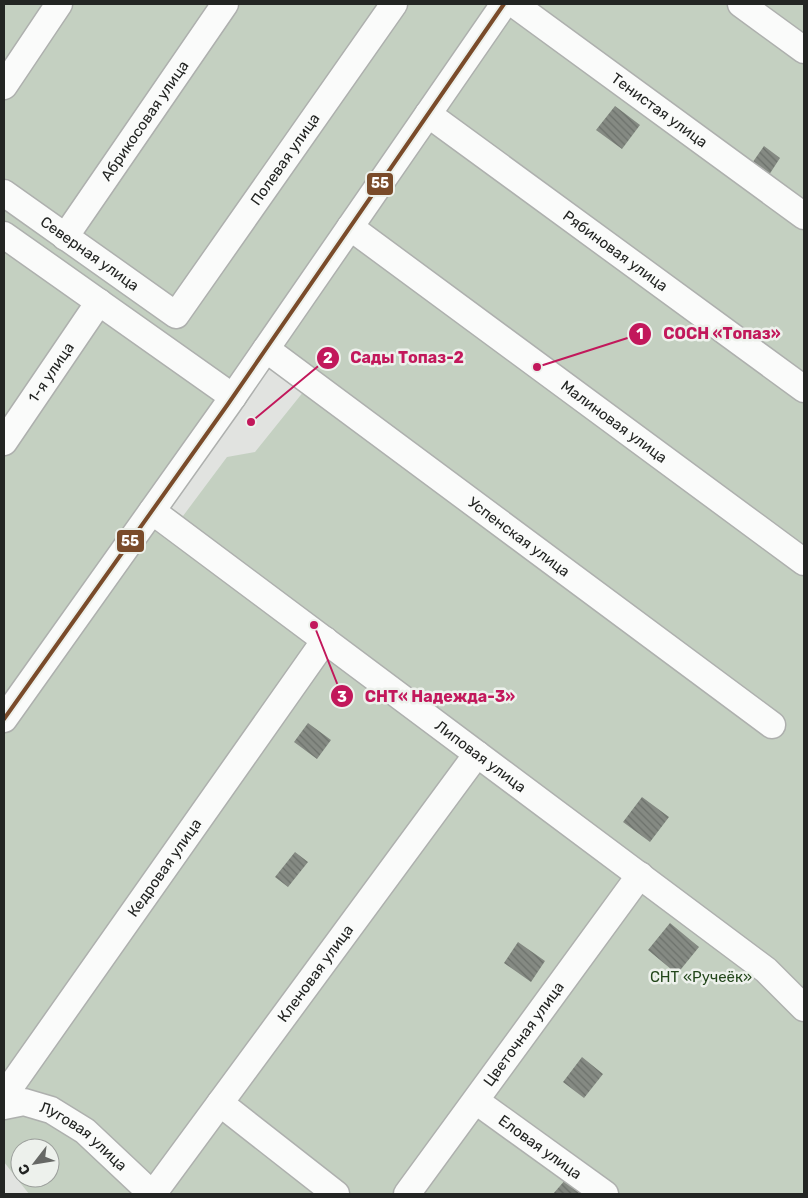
<svg xmlns="http://www.w3.org/2000/svg" width="808" height="1198" font-family="Rubik,sans-serif">
<defs>
<pattern id="building-back-hatch" width="6" height="6" patternUnits="userSpaceOnUse" patternTransform="scale(1.25)"><rect width="6" height="6" fill="#858a83"/><path d="M-1 5l2 2M0 0l6 6M5-1l2 2" fill="none" stroke="#6c716b"/></pattern>
</defs>
<rect width="100%" height="100%" fill="#e1e3e0"/>
<!-- green -->
<path fill="#c4d0c1" fill-rule="evenodd" d="M4,4H804V1194H29L4,1162ZM249,352L304,391L255,452L227,457L183,516L150,493ZM20,1148H50V1178H20Z"/>
<!-- building -->
<path fill="url(#building-back-hatch)" d="M615,106L640,125L622,149L596,130Z
M764,146L780,158L767,178L750,166Z
M308,723L331,740L317,759L294,742Z
M642,797L669,817L650,842L623,822Z
M295,852L308,862L288,887L275,877Z
M670,923L699,947L677,974L648,950Z
M518,942L545,961L531,982L504,963Z
M582,1057L603,1074L584,1098L563,1082Z
M566,1179L584,1194H553Z"/>
<g fill="none" stroke-linecap="round" stroke-linejoin="round">
<defs>
<g id="minor">
<path id="s1" d="M514,4L804,216"/>
<path d="M741,4L804,50"/>
<path d="M4,86L59,4"/>
<path id="s2" d="M428,114L804,389"/>
<path id="s3" d="M4,193L176,315L394,4"/>
<path id="s4" d="M350,227L804,562"/>
<path d="M4,235L233,397"/>
<path id="s5" d="M65,237L225,4"/>
<path id="s6" d="M266,349L772,725"/>
<path id="s7" d="M4,442L99,302"/>
<path id="s8" d="M152,511L766,970L804,1008"/>
<path d="M4,719L228,404L504,4"/>
<path id="s9" d="M4,1096L325,640"/>
<path id="s10" d="M476,1101L605,1194"/>
<path d="M220,1103L336,1194"/>
<path id="s11" d="M4,1106L24,1102L51,1110L85,1131L152,1194"/>
<path id="s12" d="M153,1194L477,754"/>
<path id="s13" d="M407,1194L640,875"/>
</g>
</defs>
<!-- minor casing -->
<use href="#minor" stroke="#aeb0ae" stroke-width="29"/>
<!-- minor -->
<use href="#minor" stroke="#fafbfa" stroke-width="26"/>
<defs>
<path id="bus-1" d="M4,719L228,404L504,4"/>
</defs>
<!-- bus-1 casing -->
<use href="#bus-1" stroke="#edf1ec" stroke-width="8"/>
<!-- bus-1 -->
<use href="#bus-1" stroke="#7a4b2a" stroke-width="4"/>
</g>
<g text-anchor="middle" dominant-baseline="central" stroke-width="5" stroke-linejoin="round" paint-order="stroke">
<!-- street labels -->
<g font-size="15" fill="#232523" stroke="#edf1ec">
<text stroke="none"><textPath href="#s1" startOffset="180">Тенистая улица</textPath></text>
<text stroke="none"><textPath href="#s5" startOffset="141">Абрикосовая улица</textPath></text>
<text stroke="none"><textPath href="#s3" startOffset="401">Полевая улица</textPath></text>
<text stroke="none"><textPath href="#s2" startOffset="232">Рябиновая улица</textPath></text>
<text stroke="none"><textPath href="#s3" startOffset="105">Северная улица</textPath></text>
<text stroke="none"><textPath href="#s7" startOffset="84">1-я улица</textPath></text>
<text stroke="none"><textPath href="#s4" startOffset="328">Малиновая улица</textPath></text>
<text stroke="none"><textPath href="#s6" startOffset="315">Успенская улица</textPath></text>
<text stroke="none"><textPath href="#s8" startOffset="410">Липовая улица</textPath></text>
<text stroke="none"><textPath href="#s9" startOffset="279">Кедровая улица</textPath></text>
<text stroke="none"><textPath href="#s12" startOffset="274">Кленовая улица</textPath></text>
<text stroke="none"><textPath href="#s13" startOffset="198">Цветочная улица</textPath></text>
<text stroke="none"><textPath href="#s11" startOffset="90">Луговая улица</textPath></text>
<text stroke="none"><textPath href="#s10" startOffset="79">Еловая улица</textPath></text>
</g>
<!-- park labels -->
<g font-size="15" fill="#22461a" stroke="#edf1ec">
<text x="701" y="977">СНТ «Ручеёк»</text>
</g>
</g>
<!-- callouts -->
<path fill="none" stroke="#c2185b" stroke-width="2" d="M537 367L640 334M251 422L328 358M314 625L342 696"/>
<g fill="#c2185b" stroke="#edf1ec" stroke-width="2">
<circle cx="537" cy="367" r="5"/>
<circle cx="251" cy="422" r="5"/>
<circle cx="314" cy="625" r="5"/>
<circle cx="640" cy="334" r="12"/>
<circle cx="328" cy="358" r="12"/>
<circle cx="342" cy="696" r="12"/>
</g>
<g font-size="15" text-anchor="middle" font-weight="bold" fill="#fff">
<text x="640" y="339">1</text>
<text x="328" y="363">2</text>
<text x="342" y="702">3</text>
</g>
<g font-size="16" text-anchor="middle" font-weight="bold" fill="#c2185b" stroke="#edf1ec" stroke-width="5" stroke-linejoin="round" paint-order="stroke">
<text x="722" y="339">СОСН «Топаз»</text>
<text x="407" y="363">Сады Топаз-2</text>
<text x="440" y="702">СНТ« Надежда-3»</text>
</g>
<g stroke="#edf1ec" stroke-width="2">
<rect x="366" y="172" width="28" height="24" rx="5" fill="#7a4b2a"/>
<rect x="116" y="529" width="29" height="24" rx="5" fill="#7a4b2a"/>
</g>
<g font-size="14" text-anchor="middle" font-weight="bold" fill="#fff">
<text x="380" y="188">55</text>
<text x="130" y="546">55</text>
</g>
<!-- border -->
<rect width="808" height="1198" fill="none" stroke="#232523" stroke-width="10"/>
<!-- north arrow -->
<g transform="translate(35 1163) rotate(239)"><circle r="24" fill="#edf1ec" stroke="#9c9f9c"/>
<path d="M0-4L9 19L0 12L-9 19Z" fill="#666865"/>
<text y="-8" font-size="14" font-weight="bold" text-anchor="middle" fill="#232523">С</text>
</g>
</svg>
